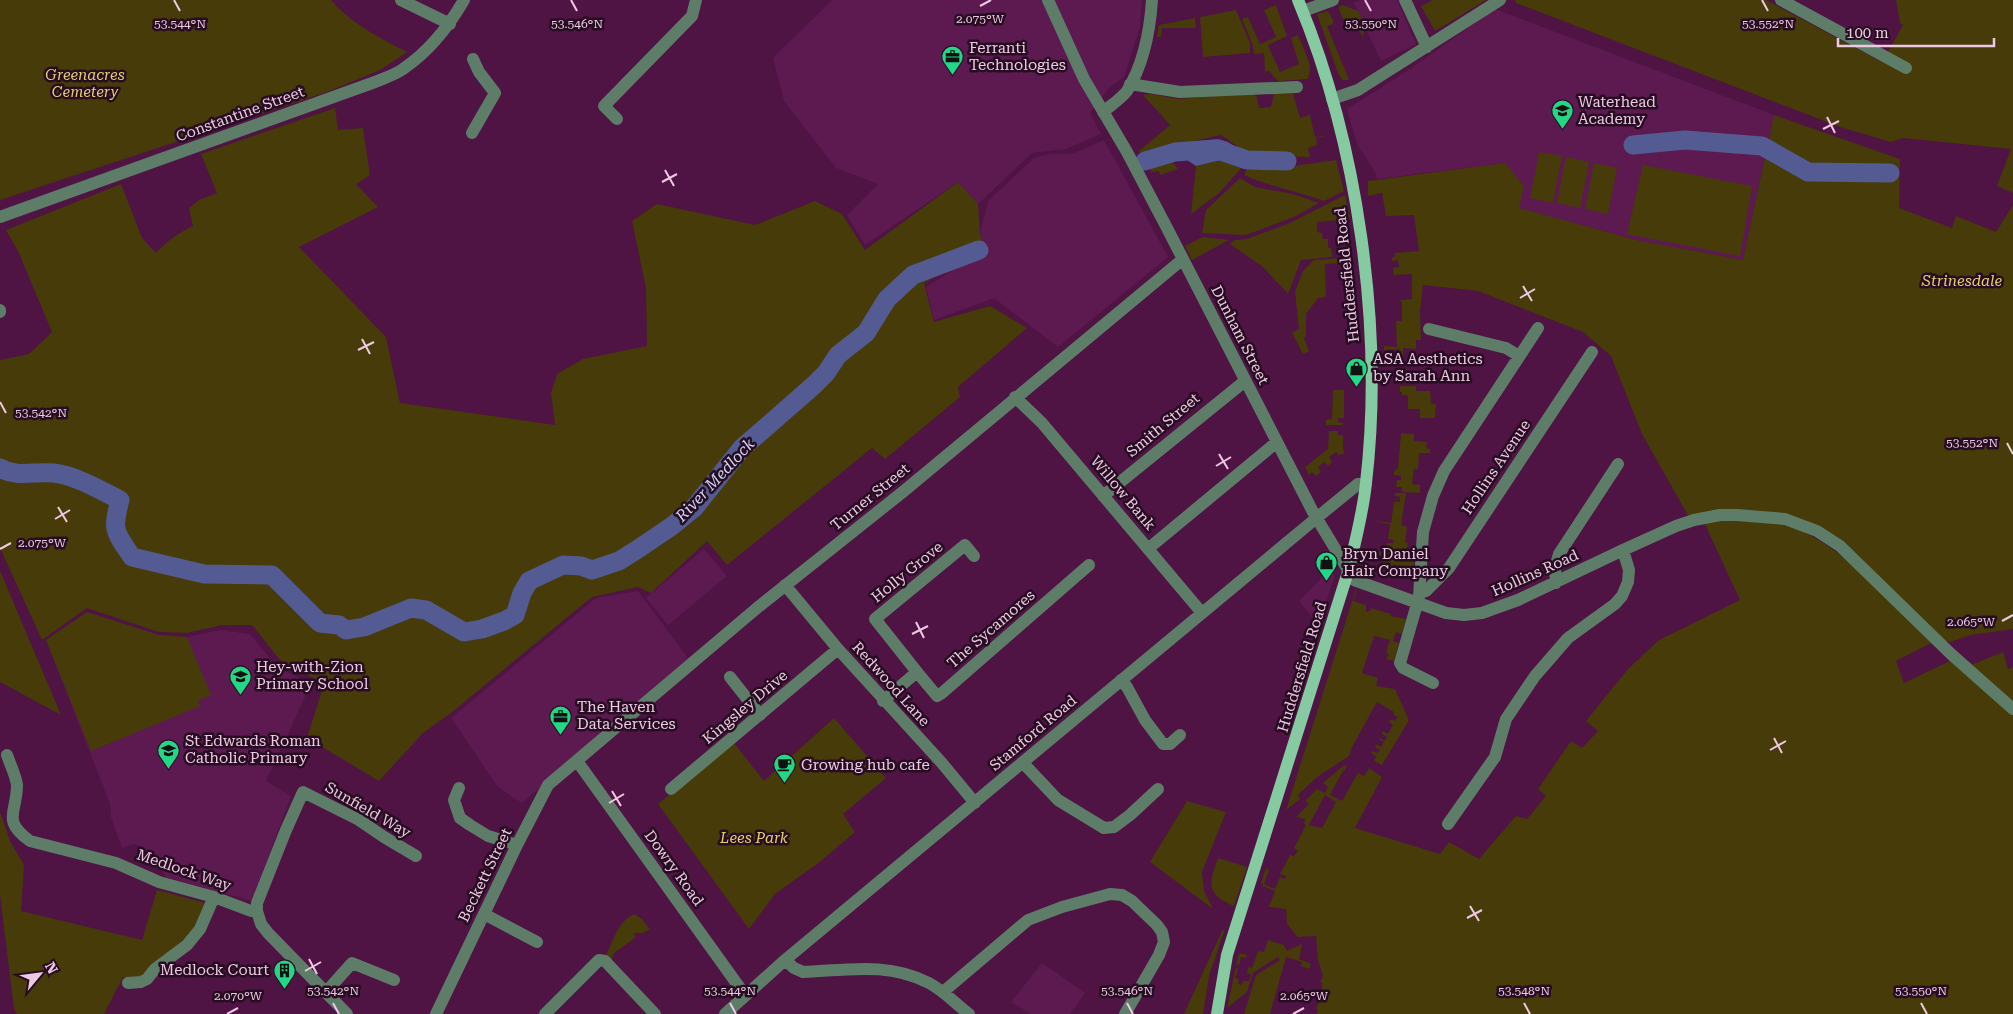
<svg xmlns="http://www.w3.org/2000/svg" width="2013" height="1014" font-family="'Roboto Serif',serif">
<rect width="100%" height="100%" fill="#4f1344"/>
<!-- built -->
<path fill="#5d1a50" d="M832,0H1142L1140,27L1124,77L1109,88L1090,113L1101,134L1066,149L1032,153L978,204L958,182L865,245L847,215L878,184L836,168L784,101L773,58Z
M1360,0H1397L1416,44L1381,61L1354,3Z
M1495,9L1774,115L1743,260L1636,240L1518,208L1505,163L1377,179L1375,172L1357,144L1347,109L1404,73Z
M1104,140L1168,257L1058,347L994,298L934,320L926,287L985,250L980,233L988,201L1034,158L1048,154H1072Z
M704,549L727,576L668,625L646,598Z
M1333,566L1334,578L1324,609L1313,618L1299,601Z
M638,591L688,658L522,803L498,787L451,718L596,598Z
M87,612L159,635L187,637L220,630L250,634L277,667L311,684L266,781L291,796L252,901L166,877L143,847L134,844L122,848L111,817L110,804L46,640Z
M1042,963L1085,993L1070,1014H1031L1011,1002Z"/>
<!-- green -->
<path fill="#463b09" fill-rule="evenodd" d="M0,0H331C350,23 380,38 407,52L380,70L327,92L0,200Z
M1433,0H1486L1435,31L1421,6Z
M1515,0H1766L1880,61L1889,50L1903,25L1900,23L1896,0H2013V193L1997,186L2011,149L1903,138L1891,142L1840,127L1516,3Z
M1276,5L1287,36L1268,45L1280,72L1299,64L1291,38L1298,35C1302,47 1316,68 1307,79L1278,81L1269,71L1265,72L1264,53L1254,54L1252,43L1242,19L1248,17L1260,44L1276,37L1264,10Z
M1343,5L1358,11L1365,26L1363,37L1353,20L1345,23L1338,7Z
M1236,10L1250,43V53L1203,57L1200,17Z
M1328,11L1333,20V24L1327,26L1349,80H1342L1338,73L1317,14Z
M1195,18L1196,28H1162L1161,37H1157L1159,25Z
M1252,93L1257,97L1259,108L1271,107L1274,94H1293L1300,118L1310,115L1315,137L1330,135L1316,138L1317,145L1308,148L1310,157L1251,156L1221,135L1180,144L1142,159L1139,151L1170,125L1143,95L1151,94L1178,99Z
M335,108L338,130L363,128L370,175L356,184L378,207L299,247L386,337L400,403L555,425L551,393L557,374L583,359L647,346L646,288L632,221L657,204L755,225L815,201L842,214L865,250L958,182L978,204L980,233L985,250L924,283L934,322L990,306L1027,328L958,387L960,397L885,459L872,448L727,565L707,541L651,593L638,587L592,597L451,713L423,733L379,781L307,738L324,684L280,660L252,625H222L187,633L159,632L87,608L42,640L0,548V360L29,354L52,332L18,251L6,230L121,184L142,238L156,253C167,241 178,233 193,226L189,208L199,200L217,193L201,154Z
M1774,115L1900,159L1899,208L1952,228L1956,216L1996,232L2013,205V629L1971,635L1950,642L1944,641L1819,526L1689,517L1642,434L1611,356L1583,332L1478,291L1423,285L1420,311L1421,340H1416V349L1403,348V361H1385L1400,359L1399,349L1384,350V346L1397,347L1396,321H1402V302L1399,300L1412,299V274L1394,275L1393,268L1399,267L1398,260L1392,261V257H1395V253L1419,251L1414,215L1386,216L1382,193L1368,196V181L1505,163L1524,186L1519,208L1636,240L1743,260Z
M1539,152L1562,156L1553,203L1530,198Z
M1168,156L1178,169L1160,175L1159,171L1151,172L1147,162Z
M1234,157L1245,164L1219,193L1191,214L1196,166Z
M1566,157L1589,162L1580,208L1557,203Z
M1336,160L1344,191L1324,201C1298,191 1270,187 1244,175L1249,165L1280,168Z
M1594,163L1617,168L1608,214L1585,209Z
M1643,165L1752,186L1740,256L1627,234Z
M1240,178L1255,187L1293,194L1319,203L1294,217L1246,235L1202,233L1206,210Z
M1345,195L1350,219L1317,222V232L1322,233L1323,239H1328V248H1331L1332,257L1301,260L1288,294L1263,267L1230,244L1235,240L1247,239L1290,223Z
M1203,237L1229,240L1192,260L1185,246Z
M1344,258V263L1325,264L1326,297L1318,298L1306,314V336L1304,338L1309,351L1303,354L1292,333L1299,329L1295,292L1303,271L1314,260Z
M1400,386H1416V391H1430L1431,404H1436L1435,418H1420V409H1408V395H1402V392H1400Z
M1333,390H1344V418H1338V422L1343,423V425H1326V420L1332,419Z
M1329,431H1338V435H1343V450L1345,453L1339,455L1336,452L1329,457L1332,462L1328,466L1324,462L1318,467L1321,472L1316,476L1312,472L1309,475L1305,467L1328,449Z
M1401,433L1414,434V441L1427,442L1426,448L1430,449V453H1419L1418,469H1414L1412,484L1420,485V493L1402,492V487H1396L1397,480H1401V476L1394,475V471L1398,468Z
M1395,493H1406L1401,525L1407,527L1405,542L1408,543L1405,559L1414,562V569L1393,564L1391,571L1382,568L1384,555L1372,552V551L1386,553L1387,543H1393V540L1388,539L1390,524L1377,522V521L1391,523L1394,502H1400V497L1395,496Z
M1725,518C1742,520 1775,520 1790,526C1844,546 1891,602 1933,642L1896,661L1904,683L1952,660L2013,712V1014H1317L1318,1010L1316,1009L1323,989L1321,988L1323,983L1320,982L1323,976L1318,960L1316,936L1298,937L1287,924L1286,909L1269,907L1275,891L1263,886V884L1261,883L1266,868L1269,870L1264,884L1275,889L1280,877L1285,879L1286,876L1280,874L1290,855L1294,856L1298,851L1294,848L1306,825L1304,824L1305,819L1296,817L1309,804L1305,801L1317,789L1325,793L1328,787L1323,783L1344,765L1347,767L1344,771H1343L1330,795L1342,801L1358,773L1364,776L1369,768L1382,777L1355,828L1440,854L1449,842L1479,859L1516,816L1527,819L1546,796L1538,789L1571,741L1582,748L1598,731L1586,721L1628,669L1659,640L1740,600L1703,520ZM1325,795L1336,802L1322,828L1309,825Z
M0,572L1,573L61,715L0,682Z
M1356,589H1357L1353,601L1366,605V612L1370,611L1371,608L1391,614L1390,616L1406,619L1402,634L1396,632L1393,641L1399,643L1394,661L1386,659L1389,655L1386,652L1390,640L1374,636L1362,673L1378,678L1376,686L1395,689L1409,720L1382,765L1374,761L1376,756L1371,753L1372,751L1377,753L1380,750L1375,747L1376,744L1381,747L1384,742L1379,739L1380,738L1385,741L1387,737L1382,734L1383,731L1388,734L1393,725L1389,722L1391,719L1395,721L1398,717L1393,715L1394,712L1377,702L1352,747L1349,756L1317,777L1298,795L1300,799L1286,810Z
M87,612L159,635L187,637L211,695L198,701L200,706L91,751L46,640Z
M2003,652L2008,669L2013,667V705L1971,665Z
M834,718L886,778L843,814L855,832L821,861L775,894L749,929L658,804L734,743L764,781Z
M1187,801L1226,812L1202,872L1204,891L1213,909L1150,862Z
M0,812L11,843L24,865L21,911L142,940L157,890L205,903L197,929L136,980L123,977L104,1014H17L14,1009L0,895Z
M1218,858L1247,867L1234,906C1205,894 1209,883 1218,858Z
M634,914L642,919L650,929L643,933H634L635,938L614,953L611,962L605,957C614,941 616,923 634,914Z
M1225,929L1209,976L1203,1014H1184L1222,931Z
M1268,940L1284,945L1287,951L1302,944L1299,959L1311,964L1309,969L1301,966L1302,962L1286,957L1270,1014H1244L1256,975L1280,960L1278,957L1253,973L1247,992L1227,1008L1239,953L1247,955L1246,958L1241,957L1239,965L1237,964L1236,968L1238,969L1235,978L1239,979L1238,984L1242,985L1243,981H1249L1251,974L1247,973L1248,967L1252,968L1258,951L1264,952Z"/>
<!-- water -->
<path fill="#535b92" d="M1218,139L1228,142L1249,156L1245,164L1234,157L1196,166L1175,152L1188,144Z"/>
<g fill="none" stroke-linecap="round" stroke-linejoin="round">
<!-- river -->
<path stroke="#535b92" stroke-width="19" d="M1633,145L1685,140L1762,146L1808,172L1890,173
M1145,161L1175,152L1215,149L1247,160L1287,161
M0,468C17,478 35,471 54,473C77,476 100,490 120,500C112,531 114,530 132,557L204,574L272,575L320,623L339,625L346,630L364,627L411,608L426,610L464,632L482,629L504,621L515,615L522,593L529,581L563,565L581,566L592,570L619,561L638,549L672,526L694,508L742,448L813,386L826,373L838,355L866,333L887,299L913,275L979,250"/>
<!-- minor -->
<path stroke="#5d7d69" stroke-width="12" d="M401,0L450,24
M1048,0L1084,79L1127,152L1167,228L1313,512L1354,580L1446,613L1464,615L1482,613L1518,600L1623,550L1676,526L1694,520L1720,515H1737L1785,519L1817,531L1840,546L1951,654L2013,709
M1405,0L1427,47
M1781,0L1906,68
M1303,11L1333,0
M1130,84L1180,92L1297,87
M1332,99L1358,90L1369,83L1500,0
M1103,112C1111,105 1121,99 1127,91C1143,65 1150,30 1152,0
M617,119L604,106L692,16L696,0
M472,133L495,93L479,72L473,59
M0,217L375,82C384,78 395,75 403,69C428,52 449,26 464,0
M0,310V312
M1429,329L1506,348L1519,356
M1015,397L1042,423L1202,613
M1103,496L1245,381
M1149,548L1277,442
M1556,583L1555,568L1559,554L1618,464
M785,585L838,649L941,762L975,803
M1420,592L1426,591L1449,568L1592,352
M917,672L937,696L942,693L1089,565
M730,677L760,715
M1121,680L1127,687L1145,720L1163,744H1170L1180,735
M1433,683L1403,668L1400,663L1419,597L1423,532L1433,496L1444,471L1538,328
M883,701L917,672L875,619L965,545L974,556
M7,755C10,764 16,776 17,785C17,813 1,820 30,841L116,863L159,882L214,897L251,911H257L261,924L268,933L347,1014
M577,761L745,995
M1023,763L1058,800L1104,828L1114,827L1130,815L1158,789
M459,788L454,800L460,818L470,825L488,836L517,845
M671,789L838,649
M1448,824L1495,757L1506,719L1535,676L1568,638L1615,604L1622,596L1628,582L1629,570L1623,550
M257,911V903L286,830L303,792L359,820L384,837L416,856
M484,914L537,942
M785,960L794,968L803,972C848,970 888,962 929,983C944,991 956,1004 969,1014
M128,983L141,982L147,979L155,969L187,945L200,929L214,897
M326,992L352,963L394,980
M943,992L1028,920L1062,907L1110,894L1122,895L1132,901L1157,925L1162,932L1164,942L1159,955L1125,1014
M436,1014L517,845L548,785L757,608L904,491L1183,259
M545,1014L599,960L605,961L655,1014
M725,1014L785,960L1308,525L1358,484H1366"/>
<!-- major -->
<path stroke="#85caa0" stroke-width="12" d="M1217,1014L1227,955L1348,572C1355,543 1363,513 1366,483C1384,329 1358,143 1298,0"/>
</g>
<!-- ticks -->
<path fill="none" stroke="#eec9e3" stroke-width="2" d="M174,0L180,11M571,0L577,11M1365,0L1371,11M1762,0L1768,11M980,6L991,0M1827,117L1835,133M1823,129L1839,121M665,170L674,186M662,182L677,174M1523,286L1532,301M1520,298L1535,289M362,339L370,354M358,350L374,342M0,402L6,413M2007,443L2013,454M1219,454L1228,469M1216,466L1231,457M58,507L67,522M55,519L70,510M0,549L11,543M2002,621L2013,615M916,622L924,638M912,634L928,626M1774,738L1782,753M1770,750L1786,741M612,791L621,806M609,803L624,794M1470,906L1479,921M1467,918L1482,910M309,959L317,974M305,971L321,962M333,1003L339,1014M730,1003L736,1014M1127,1003L1133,1014M1524,1003L1530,1014M1921,1003L1927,1014M227,1014L238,1008M1293,1014L1304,1008"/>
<!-- icons -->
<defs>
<symbol id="office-pin" viewBox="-11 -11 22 30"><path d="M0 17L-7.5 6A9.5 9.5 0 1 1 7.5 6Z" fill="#22d887" stroke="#270d21"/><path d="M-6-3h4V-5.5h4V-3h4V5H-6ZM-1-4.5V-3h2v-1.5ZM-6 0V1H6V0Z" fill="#111"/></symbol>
<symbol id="school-pin" viewBox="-11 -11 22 30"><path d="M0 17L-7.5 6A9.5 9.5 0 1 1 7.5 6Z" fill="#22d887" stroke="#270d21"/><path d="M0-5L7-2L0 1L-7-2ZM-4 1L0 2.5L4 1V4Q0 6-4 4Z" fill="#111"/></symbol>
<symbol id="shop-pin" viewBox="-11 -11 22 30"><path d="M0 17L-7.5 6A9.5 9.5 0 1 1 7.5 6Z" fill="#22d887" stroke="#270d21"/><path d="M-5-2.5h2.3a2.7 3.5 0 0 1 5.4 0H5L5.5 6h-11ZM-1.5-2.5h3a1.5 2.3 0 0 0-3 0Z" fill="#111"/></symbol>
<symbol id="cafe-pin" viewBox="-11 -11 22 30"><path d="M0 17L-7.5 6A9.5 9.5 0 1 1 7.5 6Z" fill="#22d887" stroke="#270d21"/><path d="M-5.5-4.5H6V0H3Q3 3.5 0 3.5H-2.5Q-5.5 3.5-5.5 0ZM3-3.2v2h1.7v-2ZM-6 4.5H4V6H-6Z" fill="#111"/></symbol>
<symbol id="building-pin" viewBox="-11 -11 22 30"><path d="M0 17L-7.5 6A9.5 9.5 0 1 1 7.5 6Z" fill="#22d887" stroke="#270d21"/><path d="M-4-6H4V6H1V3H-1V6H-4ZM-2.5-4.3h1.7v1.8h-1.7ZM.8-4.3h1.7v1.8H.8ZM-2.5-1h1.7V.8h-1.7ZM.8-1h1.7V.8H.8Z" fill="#111"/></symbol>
</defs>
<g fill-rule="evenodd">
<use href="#office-pin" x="940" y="44" width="25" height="34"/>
<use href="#school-pin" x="1550" y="98" width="25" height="34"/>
<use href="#shop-pin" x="1344" y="356" width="25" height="34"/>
<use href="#shop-pin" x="1314" y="550" width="25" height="34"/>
<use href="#school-pin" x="228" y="664" width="25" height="34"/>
<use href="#office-pin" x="548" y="704" width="25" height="34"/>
<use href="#school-pin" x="156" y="738" width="25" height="34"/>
<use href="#cafe-pin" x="772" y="752" width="25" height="34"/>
<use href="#building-pin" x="272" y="958" width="25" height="34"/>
</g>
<g text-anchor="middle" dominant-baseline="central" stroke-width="5" stroke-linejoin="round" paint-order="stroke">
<!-- poi labels -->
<g font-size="15" fill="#eec9e3" stroke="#270d21" text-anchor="start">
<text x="969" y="48">Ferranti<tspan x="969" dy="17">Technologies</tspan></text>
<text x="1578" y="102">Waterhead<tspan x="1578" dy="17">Academy</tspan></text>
<text x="1373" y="359">ASA Aesthetics<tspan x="1373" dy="17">by Sarah Ann</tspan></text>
<text x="1343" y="554">Bryn Daniel<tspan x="1343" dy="17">Hair Company</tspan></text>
<text x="256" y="667">Hey-with-Zion<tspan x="256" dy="17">Primary School</tspan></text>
<text x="577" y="707">The Haven<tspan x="577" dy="17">Data Services</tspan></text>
<text x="185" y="741">St Edwards Roman<tspan x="185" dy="17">Catholic Primary</tspan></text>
<text x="801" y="765">Growing hub cafe</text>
<text x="269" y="970" text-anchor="end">Medlock Court</text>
</g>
<!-- park labels -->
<g font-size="15" font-style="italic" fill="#e5cf6f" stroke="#270d21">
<text x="85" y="75">Greenacres<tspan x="85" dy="17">Cemetery</tspan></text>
<text x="1962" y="281">Strinesdale</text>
<text x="754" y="838">Lees Park</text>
</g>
<!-- street labels -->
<g font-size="15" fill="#eec9e3" stroke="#270d21">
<text transform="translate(240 114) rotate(-20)">Constantine Street</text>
<text transform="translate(1347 275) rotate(-96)">Huddersfield Road</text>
<text transform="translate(1240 335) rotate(63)">Dunham Street</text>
<text transform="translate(1163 425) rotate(-40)">Smith Street</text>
<text transform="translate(1496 467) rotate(-56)">Hollins Avenue</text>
<text transform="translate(1123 493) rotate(50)">Willow Bank</text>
<text transform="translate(870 497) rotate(-39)">Turner Street</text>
<text transform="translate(907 572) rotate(-39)">Holly Grove</text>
<text transform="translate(1535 573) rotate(-24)">Hollins Road</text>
<text transform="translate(991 629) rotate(-41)">The Sycamores</text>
<text transform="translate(1302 667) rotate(-73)">Huddersfield Road</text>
<text transform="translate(891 684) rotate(48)">Redwood Lane</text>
<text transform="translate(745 707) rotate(-40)">Kingsley Drive</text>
<text transform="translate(1033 733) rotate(-40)">Stamford Road</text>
<text transform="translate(368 810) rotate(30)">Sunfield Way</text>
<text transform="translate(674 868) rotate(54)">Dowry Road</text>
<text transform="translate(184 870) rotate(19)">Medlock Way</text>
<text transform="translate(485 875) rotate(-64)">Beckett Street</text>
</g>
<!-- water labels -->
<g font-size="16" font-style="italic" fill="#ced5f7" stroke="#270d21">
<text transform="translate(715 480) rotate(-47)">River Medlock</text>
</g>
</g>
<g font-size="12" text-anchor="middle" fill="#eec9e3" stroke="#270d21" stroke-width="5" stroke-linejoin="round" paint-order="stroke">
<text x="980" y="23">2.075°W</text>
<text x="180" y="28">53.544°N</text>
<text x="577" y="28">53.546°N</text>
<text x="1371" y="28">53.550°N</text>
<text x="1768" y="28">53.552°N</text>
<text x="41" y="417">53.542°N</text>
<text x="1972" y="447">53.552°N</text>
<text x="42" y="547">2.075°W</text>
<text x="1971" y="626">2.065°W</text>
<text x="333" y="995">53.542°N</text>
<text x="730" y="995">53.544°N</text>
<text x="1127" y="995">53.546°N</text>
<text x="1524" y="995">53.548°N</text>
<text x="1921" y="995">53.550°N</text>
<text x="238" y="1000">2.070°W</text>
<text x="1304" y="1000">2.065°W</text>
</g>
<!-- north arrow -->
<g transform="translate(40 974) rotate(61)" stroke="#270d21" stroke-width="4" paint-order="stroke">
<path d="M0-4L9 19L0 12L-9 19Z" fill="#eec9e3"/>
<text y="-8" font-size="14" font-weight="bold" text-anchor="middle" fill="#eec9e3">N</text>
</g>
<!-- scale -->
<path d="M1838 38v8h156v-8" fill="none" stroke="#eec9e3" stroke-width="2.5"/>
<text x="1846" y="38" font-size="15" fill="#eec9e3" stroke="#270d21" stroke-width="4" paint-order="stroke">100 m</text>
</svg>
